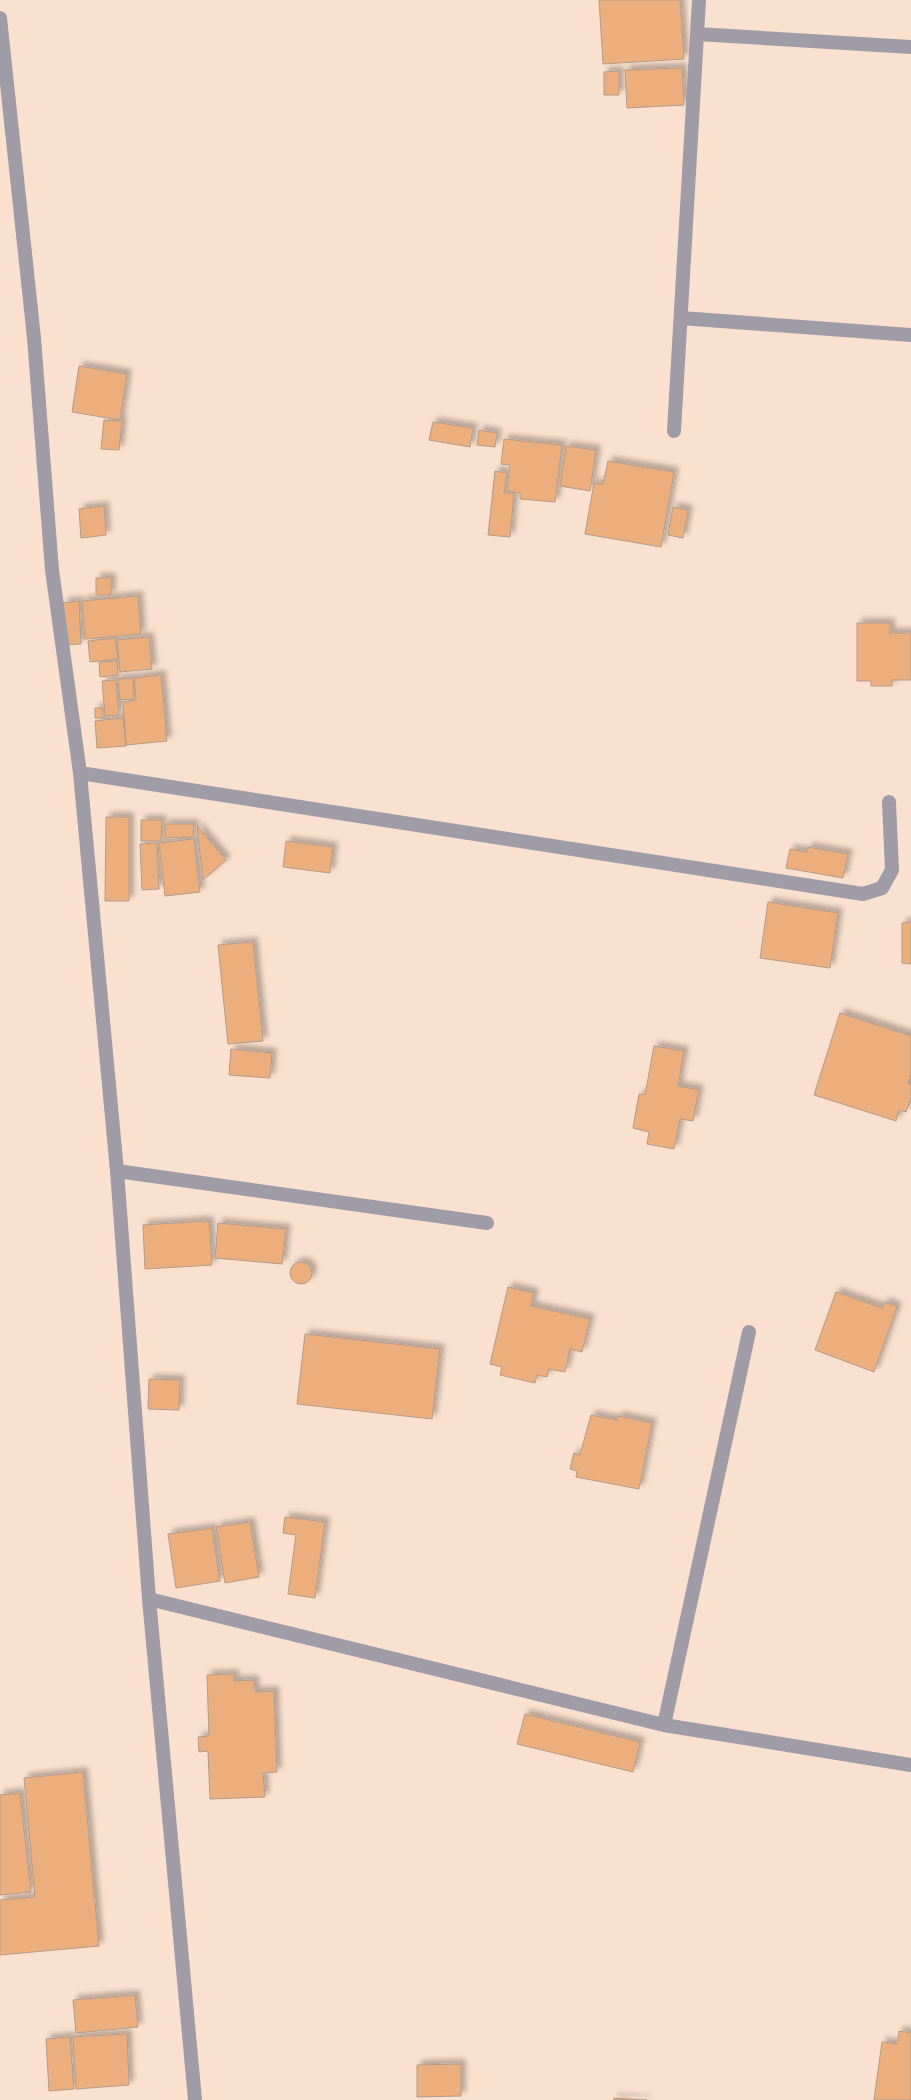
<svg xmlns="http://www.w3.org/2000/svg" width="911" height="2100" font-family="Barlow,sans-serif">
<defs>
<filter id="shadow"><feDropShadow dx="4.5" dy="-4.5" stdDeviation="2.5" flood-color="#0004"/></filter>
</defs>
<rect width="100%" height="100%" fill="#fae1cf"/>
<!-- building -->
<path fill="#edae7d" stroke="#b29b89" filter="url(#shadow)" d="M599,0H680L684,59L603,64Z
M682,68L684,105L627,108L625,70Z
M619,71V95H604V72Z
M79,366L127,374L120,420L72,412Z
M104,420L122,421L119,450L101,449Z
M433,422L473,428L470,447L429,440Z
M479,430L497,433L495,447L477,445Z
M504,439L562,445L555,502L520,499V493L507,491L510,465L501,464Z
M566,446L596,450L590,491L560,486Z
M608,461L674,472L661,547L585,534L594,483L603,484Z
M495,471L507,473L504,493H514L510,537L488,535Z
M104,506L106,535L81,538L79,509Z
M673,507L688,510L683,538L668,535Z
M96,578H111V595H96Z
M138,596L141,634L85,639L82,601Z
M79,601L81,644L65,645L63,603Z
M857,623H890V633H911V680H892V686H871V681H857Z
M149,637L152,669L120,672L117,640Z
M115,638L118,659L90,662L88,641Z
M117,661L118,675L100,677L99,662Z
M161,675L167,741L126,745L123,702L136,700L134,678Z
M133,678L134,699L120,700L118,679Z
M116,680L119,715L105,716L102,681Z
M95,708H103V718H95Z
M123,718L126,746L97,748L95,721Z
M106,817H129V901H105Z
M141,820H162L161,841H141Z
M165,824H194L193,837L165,838Z
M197,826L226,860L203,880Z
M194,839L200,892L165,896L159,843Z
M286,841L333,847L330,873L283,867Z
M157,843L159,889L142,890L140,844Z
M808,847L848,854L843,878L786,868L790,849L807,852Z
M768,902L838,913L830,968L760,958Z
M911,922V964L902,963V923Z
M253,942L263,1041L228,1044L218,945Z
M840,1013L911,1036V1075L908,1084H911V1097L906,1112L899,1110L896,1121L814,1095Z
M654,1046L684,1051L678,1086L699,1090L693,1121L680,1119L674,1149L647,1144L649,1132L633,1128L639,1094L645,1095Z
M231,1049L272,1053L270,1078L229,1075Z
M209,1221L212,1265L145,1269L143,1225Z
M218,1223L286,1229L282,1264L215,1258Z
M290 1273a11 11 0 1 1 22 0a11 11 0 1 1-22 0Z
M508,1287L534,1293L531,1306L590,1319L582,1352L570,1349L565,1372L549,1369L547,1377L537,1375L535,1383L500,1375L502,1367L490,1364Z
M836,1292L882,1308L885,1302L897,1307L874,1372L815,1350Z
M305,1334L440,1349L432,1419L297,1404Z
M149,1379L180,1380L179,1410L148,1409Z
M591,1415L617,1420L618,1416L652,1423L639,1489L576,1477L577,1471L570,1469L574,1453L580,1455Z
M285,1517L325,1522L315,1598L288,1594L296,1535L283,1533Z
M250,1522L259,1577L225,1583L216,1527Z
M212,1528L220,1581L176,1588L168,1534Z
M234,1674V1681L254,1680L255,1692L274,1691L277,1772L263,1773L265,1797L210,1799L208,1751L199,1752L198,1737L209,1736L207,1675Z
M525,1714L640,1742L633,1772L517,1744Z
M83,1772L99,1946L0,1955V1900L35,1897L24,1778Z
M20,1793L31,1892L0,1895V1795Z
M135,1995L138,2027L76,2033L73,2000Z
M899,2031L911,2033V2100H874L882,2042L897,2044Z
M127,2034L129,2085L76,2089L73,2037Z
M70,2037L74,2089L49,2091L46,2039Z
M461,2064V2096L417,2097V2065Z
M614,2098L647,2100H613Z"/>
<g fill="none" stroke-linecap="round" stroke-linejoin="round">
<!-- minor -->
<path stroke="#9f9ca7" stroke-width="14" d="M0,18L34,338L52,570L80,773L117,1171L149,1599L195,2100
M697,34L911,47
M681,318L911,335
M674,431L699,0
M80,773L863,894L882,888L892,870L889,802
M117,1171L487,1223
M149,1599L664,1725L911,1765
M664,1725L749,1332"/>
</g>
</svg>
